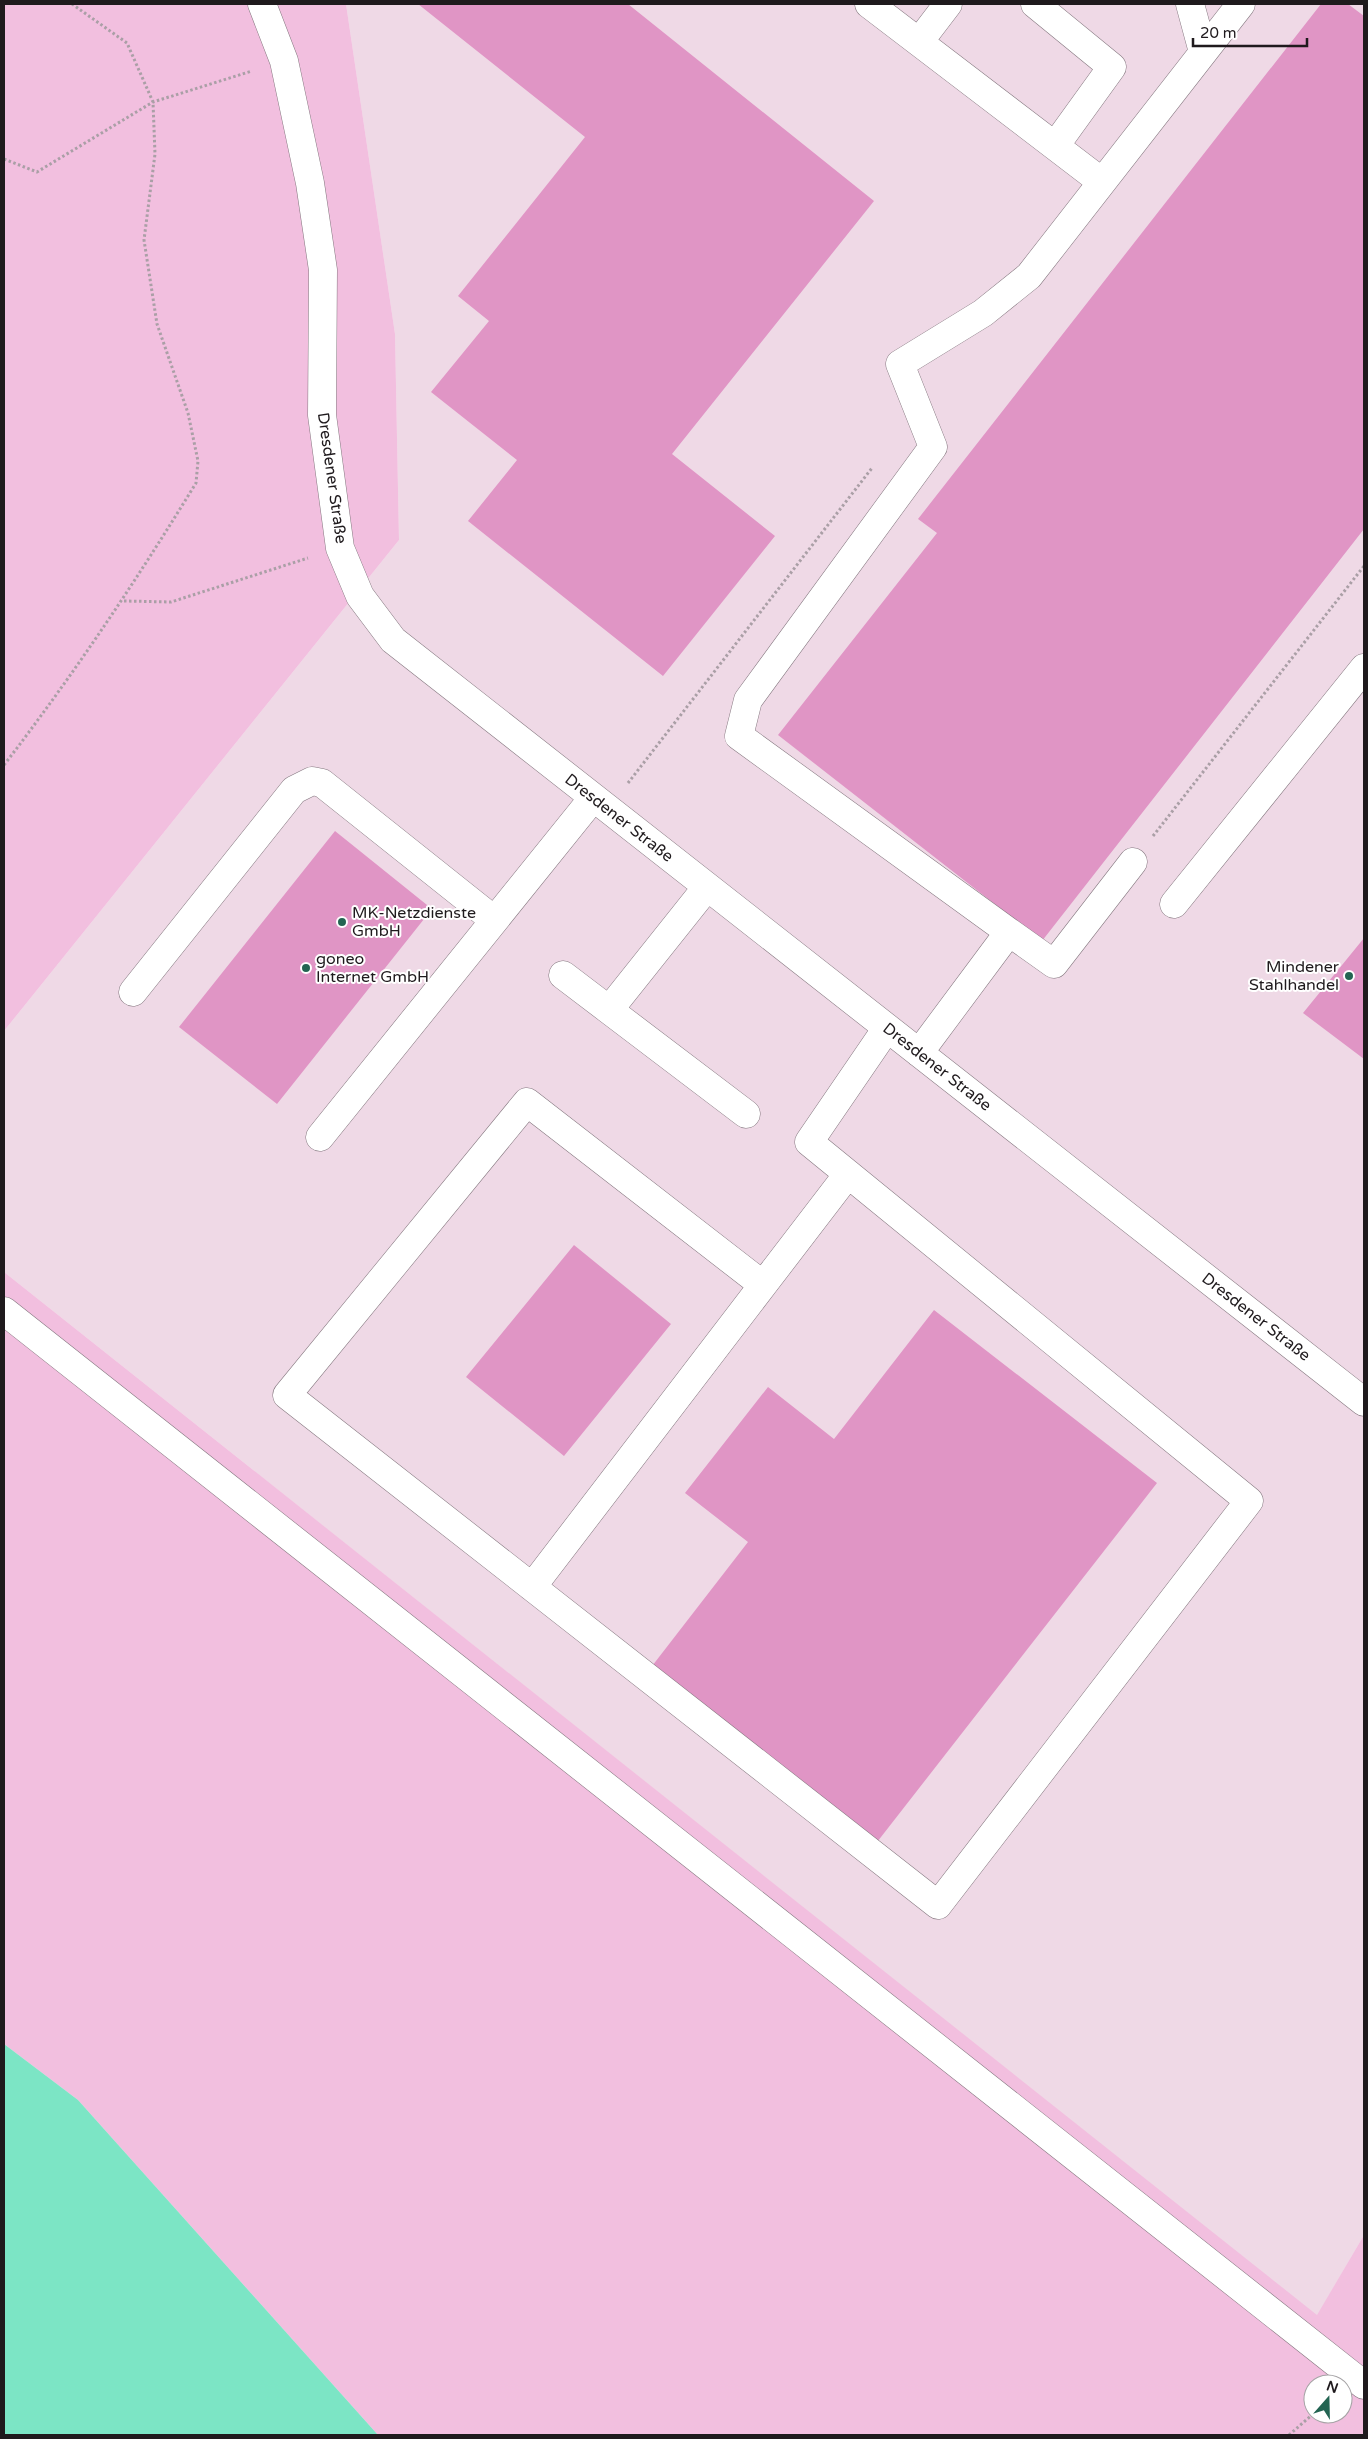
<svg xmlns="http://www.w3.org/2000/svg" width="1368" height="2439" font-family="'Varela Round',sans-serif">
<rect width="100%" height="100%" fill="#f7e8f1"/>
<!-- built -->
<path fill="#efd9e6" d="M346,4H1364V2235L1317,2316L4,1272V1031L399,540L395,334Z"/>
<!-- green -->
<path fill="#f2bfdf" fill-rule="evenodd" d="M4,4H346L395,334L399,540L4,1031Z
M4,1272L1317,2315L1364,2235V2435H378L78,2100L4,2044ZM1313,2384H1343V2414H1313Z"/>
<!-- water -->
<path fill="#7ce5c5" d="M4,2044L78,2100L378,2435H4Z"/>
<!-- building -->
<path fill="#e095c5" d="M418,4H628L874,201L672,454L775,536L663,676L468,521L517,460L431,392L489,321L458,296L585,137Z
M1321,4H1348L1364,16V529L1042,941L778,735L937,533L918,519Z
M335,831L432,909L277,1104L179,1027Z
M1364,938V1059L1303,1013Z
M574,1245L671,1324L564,1456L466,1377Z
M934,1310L1157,1483L874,1846L649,1670L748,1542L685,1493L768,1387L834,1439Z"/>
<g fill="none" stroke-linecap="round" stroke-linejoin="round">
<defs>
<path id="minor" d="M262,4L284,61L310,183L323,270L322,415L340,548L360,596L393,640L1364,1402
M869,4L1102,182
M1035,4L1112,67L1055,146
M1190,4L1203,52
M919,42L948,4
M707,887L609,1010L746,1114
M1174,904L1364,668
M1009,932L1054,964L1133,862
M563,975L609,1010
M133,992L294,790L312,781L322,783L494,920
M919,1053L1009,932L739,736L748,700L933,447L900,364L983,313L1029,276L1241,4
M320,1137L593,798
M763,1285L848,1174
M4,1311L1364,2385
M532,1587L763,1285L527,1102L287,1395L938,1905L1249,1501L809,1142L887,1028"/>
</defs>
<!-- minor casing -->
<use href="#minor" stroke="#84777f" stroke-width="29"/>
<!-- path -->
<path stroke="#aa9fa6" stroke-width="3" stroke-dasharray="2.5 2.5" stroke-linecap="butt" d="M4,159L37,172L153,102L252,71
M124,601L171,602L308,558
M4,765C74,674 136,581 196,483L198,461L188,413L157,324L144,240L155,154L153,102L127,43L72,4
M628,783L872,468
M1153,836L1364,566
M1289,2435L1313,2414"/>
<!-- minor -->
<use href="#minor" stroke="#fff" stroke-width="28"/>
</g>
<!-- markers -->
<g fill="#236452" stroke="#fff" stroke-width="2">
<circle cx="342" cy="922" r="5"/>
<circle cx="306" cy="968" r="5"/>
<circle cx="1349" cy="976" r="5"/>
</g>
<g text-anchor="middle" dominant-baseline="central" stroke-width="4" stroke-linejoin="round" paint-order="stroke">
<!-- street labels -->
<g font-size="16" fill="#1f1a1d" stroke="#fff">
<text transform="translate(332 478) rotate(82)">Dresdener Straße</text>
<text transform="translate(619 818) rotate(38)">Dresdener Straße</text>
<text transform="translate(937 1067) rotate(38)">Dresdener Straße</text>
<text transform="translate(1256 1317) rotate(38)">Dresdener Straße</text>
</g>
<!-- poi labels -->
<g font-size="16" fill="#1f1a1d" stroke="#fff" text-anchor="start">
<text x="352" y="913">MK-Netzdienste<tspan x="352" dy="18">GmbH</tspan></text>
<text x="316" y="959">goneo<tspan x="316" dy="18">Internet GmbH</tspan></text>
<text x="1339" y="967" text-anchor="end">Mindener<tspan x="1339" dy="18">Stahlhandel</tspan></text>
</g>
</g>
<!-- border -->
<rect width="1368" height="2439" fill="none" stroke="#1f1a1d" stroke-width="10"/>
<!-- north arrow -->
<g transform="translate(1328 2399) rotate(20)"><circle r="24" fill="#ffffff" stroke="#a5a3a5"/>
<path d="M0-4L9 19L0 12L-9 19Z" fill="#236452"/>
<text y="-8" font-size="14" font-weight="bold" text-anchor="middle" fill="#1f1a1d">N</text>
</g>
<!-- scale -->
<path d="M1193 38v8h114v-8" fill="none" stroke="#1f1a1d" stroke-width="2.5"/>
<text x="1200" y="38" font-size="15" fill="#1f1a1d" stroke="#ffffff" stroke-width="4" paint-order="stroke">20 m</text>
</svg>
